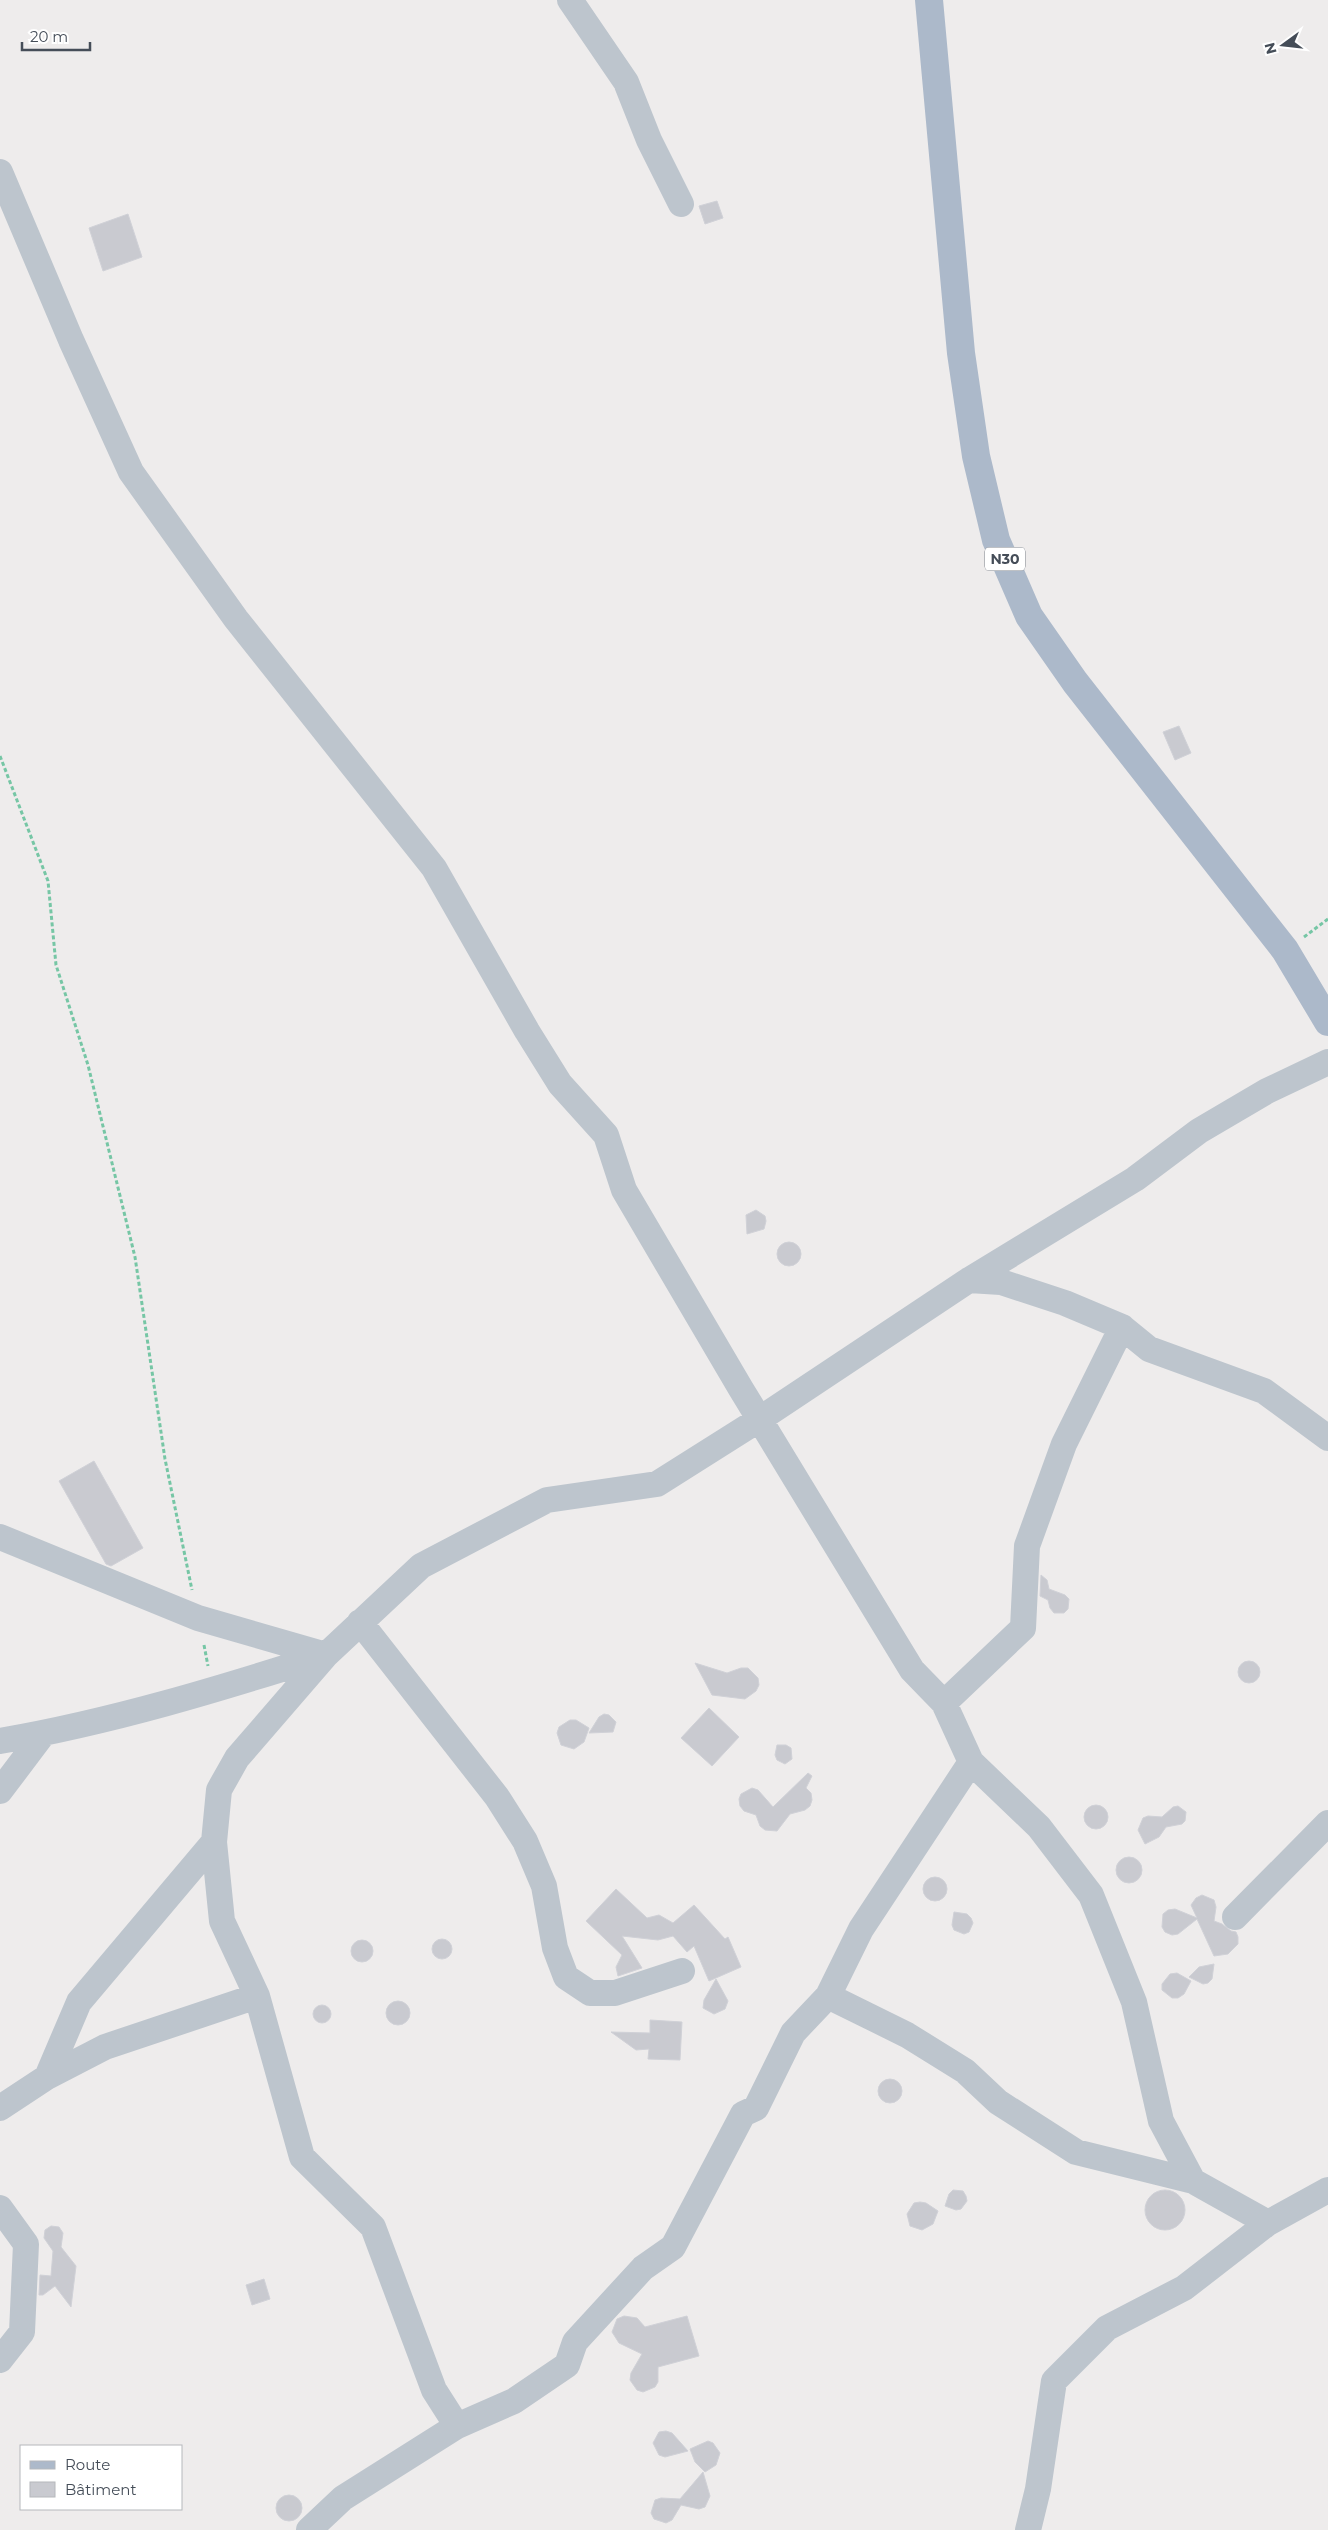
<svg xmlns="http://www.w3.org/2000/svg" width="1328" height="2530" font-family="Montserrat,sans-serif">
<rect width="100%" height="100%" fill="#eeecec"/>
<!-- building -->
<path fill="#c9cad0" stroke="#d0d1d7" d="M717,201L723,218L705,224L699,206Z
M128,214L142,257L103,271L89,228Z
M1179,726L1191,753L1175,760L1163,732Z
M756,1210L765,1216L766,1221L764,1229L747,1234L746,1215Z
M777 1254a12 12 0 1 1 24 0a12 12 0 1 1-24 0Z
M94,1461L143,1548L111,1566L106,1564L59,1481Z
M1041,1575L1047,1580L1049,1589L1065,1595L1069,1599L1068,1609L1064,1613H1054L1050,1608L1048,1600L1040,1596Z
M1238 1672a11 11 0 1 1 22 0a11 11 0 1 1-22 0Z
M695,1663L727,1673L741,1668H748L758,1678L759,1685L756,1691L745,1699L712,1695Z
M709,1708L739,1737L712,1766L681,1738Z
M604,1714L609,1715L616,1722L613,1732L589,1733L599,1717Z
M570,1720H576L589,1728L584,1742L574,1749L561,1745L557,1733L559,1727Z
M777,1745H786L791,1748L792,1759L785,1764L777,1760L775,1755Z
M808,1773L812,1776L806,1788L811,1793L812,1800L810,1806L805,1810L790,1814L777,1831L765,1830L760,1826L756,1815L744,1811L740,1806L739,1799L741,1794L752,1788L758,1790L773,1807Z
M1084 1817a12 12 0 1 1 24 0a12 12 0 1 1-24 0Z
M1178,1806L1186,1812L1185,1821L1182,1824L1166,1827L1159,1837L1145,1844L1138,1830L1143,1818L1148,1816L1162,1817L1173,1807Z
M1116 1870a13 13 0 1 1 26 0a13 13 0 1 1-26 0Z
M923 1889a12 12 0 1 1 24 0a12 12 0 1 1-24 0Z
M616,1889L647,1918L659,1915L673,1923L694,1905L725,1939L728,1937L741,1967L709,1981L694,1946L687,1952L673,1936L658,1940L622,1936L642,1968L618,1976L616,1967L622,1955L586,1921Z
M1202,1895L1214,1900L1216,1907L1214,1921L1222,1924L1231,1931L1236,1932L1238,1937V1944L1228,1954L1214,1956L1197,1919L1178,1934L1172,1935L1165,1932L1162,1927L1163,1914L1168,1910L1175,1909L1197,1918L1191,1905L1196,1898Z
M954,1912L967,1914L971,1918L973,1923L969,1932L964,1934L954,1930L952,1925Z
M432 1949a10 10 0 1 1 20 0a10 10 0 1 1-20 0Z
M351 1951a11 11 0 1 1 22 0a11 11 0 1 1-22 0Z
M1214,1964L1212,1979L1208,1983L1203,1984L1189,1977L1199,1967Z
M1177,1973L1191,1981L1184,1994L1178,1998H1172L1162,1990V1984L1170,1974Z
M716,1979L728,2001L725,2009L714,2014L703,2008L704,2000Z
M386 2013a12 12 0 1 1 24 0a12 12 0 1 1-24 0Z
M313 2014a9 9 0 1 1 18 0a9 9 0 1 1-18 0Z
M650,2020L682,2022L680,2060L648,2059L649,2049L636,2050L611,2032L650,2033Z
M878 2091a12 12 0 1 1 24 0a12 12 0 1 1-24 0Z
M1145 2210a20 20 0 1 1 40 0a20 20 0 1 1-40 0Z
M953,2190L963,2191L966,2196L967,2201L961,2209L956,2210L945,2206L949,2194Z
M920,2202L926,2203L938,2211L933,2224L922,2230L910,2226L907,2214L914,2203Z
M51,2226L59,2227L63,2233L61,2247L76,2266L71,2307L55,2286L43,2295H39L40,2275L51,2276L53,2251L44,2238L45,2230Z
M264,2279L270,2299L252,2305L246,2285Z
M624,2316L637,2318L645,2327L687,2316L699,2356L658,2367V2382L655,2387L643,2392L637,2390L630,2380L631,2373L642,2354L619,2343L612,2332L617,2319Z
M666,2431L672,2433L688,2451L665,2457L659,2455L653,2443L659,2432Z
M708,2441L713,2443L720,2453L716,2465L705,2472L695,2462L690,2449Z
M703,2472L710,2496L705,2507L699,2509L681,2505L672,2520L666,2523L654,2519L651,2513L655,2500L661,2498L680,2499Z
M276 2508a13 13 0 1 1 26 0a13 13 0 1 1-26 0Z"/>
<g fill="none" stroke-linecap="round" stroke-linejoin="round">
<!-- path -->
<path stroke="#76c6a5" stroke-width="3" stroke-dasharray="4 2.5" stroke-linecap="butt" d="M0,756L48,881L56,965L88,1065L135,1257L165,1459L192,1590
M1304,937L1328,919
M204,1645L208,1666"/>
<!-- street -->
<path stroke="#bdc5cd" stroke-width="26" d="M570,0L626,82L649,140L681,204
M0,172L71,340L131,472L236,619L434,868L527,1031L560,1084L606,1135L624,1190L741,1389L912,1670L944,1703L971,1762L1039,1827L1091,1895L1134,2002L1161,2121L1193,2181
M969,1280L1001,1282L1065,1303L1122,1327L1149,1349L1264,1391L1328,1438
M0,1537L198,1618L326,1655
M360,1622L497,1797L525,1841L544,1886L555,1948L566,1977L590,1993H615L682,1971
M944,1703L1023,1628L1027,1546L1064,1444L1122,1327
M0,1741C111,1722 219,1689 326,1655
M0,1791L43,1734
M214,1842L222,1921L257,1996L302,2157L373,2227L434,2390L457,2426
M1235,1917L1328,1823
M828,1996L907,2035L965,2071L998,2102L1076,2152L1193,2181L1268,2223
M47,2077L79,2002L214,1842L219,1790L237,1758L326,1655L421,1566L547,1500L657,1484L760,1419L969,1280L1135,1179L1199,1131L1267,1091L1328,1062
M0,2108L47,2077L105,2047L257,1996
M0,2208L26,2244L22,2332L0,2360
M309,2530L343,2498L457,2426L514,2401L567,2365L575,2342L643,2268L673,2247L743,2114L756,2108L793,2033L828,1996L861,1929L971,1762
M1028,2530L1038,2489L1054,2381L1107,2328L1184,2288L1268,2223L1328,2190"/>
<!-- primary -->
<path stroke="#acb9ca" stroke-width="28" d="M929,0L961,353L976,456L996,540L1029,616L1075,682L1285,950L1328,1022"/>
</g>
<g text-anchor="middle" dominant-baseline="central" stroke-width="5" stroke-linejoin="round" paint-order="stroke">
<!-- shield labels -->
<rect fill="#fff" stroke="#7d828a" stroke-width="1" x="985" y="547.5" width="40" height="23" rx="4"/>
<g font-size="14" font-weight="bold" fill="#454d58">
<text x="1005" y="559">N30</text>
</g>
</g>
<!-- legend -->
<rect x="20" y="2445" width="162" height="65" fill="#ffffff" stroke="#b5b8bc"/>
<rect x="30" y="2461" width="25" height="8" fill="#acb9ca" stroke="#b5b8bc"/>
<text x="65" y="2470" font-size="15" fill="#454d58">Route</text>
<rect x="30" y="2482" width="25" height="15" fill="#c9cad0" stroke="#b5b8bc"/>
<text x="65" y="2495" font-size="15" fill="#454d58">Bâtiment</text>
<!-- north arrow -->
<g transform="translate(1283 45) rotate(255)" stroke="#ffffff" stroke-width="4" paint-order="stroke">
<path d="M0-4L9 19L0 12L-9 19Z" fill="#454d58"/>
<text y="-8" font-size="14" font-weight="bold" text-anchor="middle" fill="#454d58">N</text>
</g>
<!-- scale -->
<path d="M22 42v8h68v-8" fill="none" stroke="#454d58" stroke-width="2.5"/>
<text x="30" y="42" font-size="15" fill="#454d58" stroke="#ffffff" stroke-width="4" paint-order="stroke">20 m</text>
</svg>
